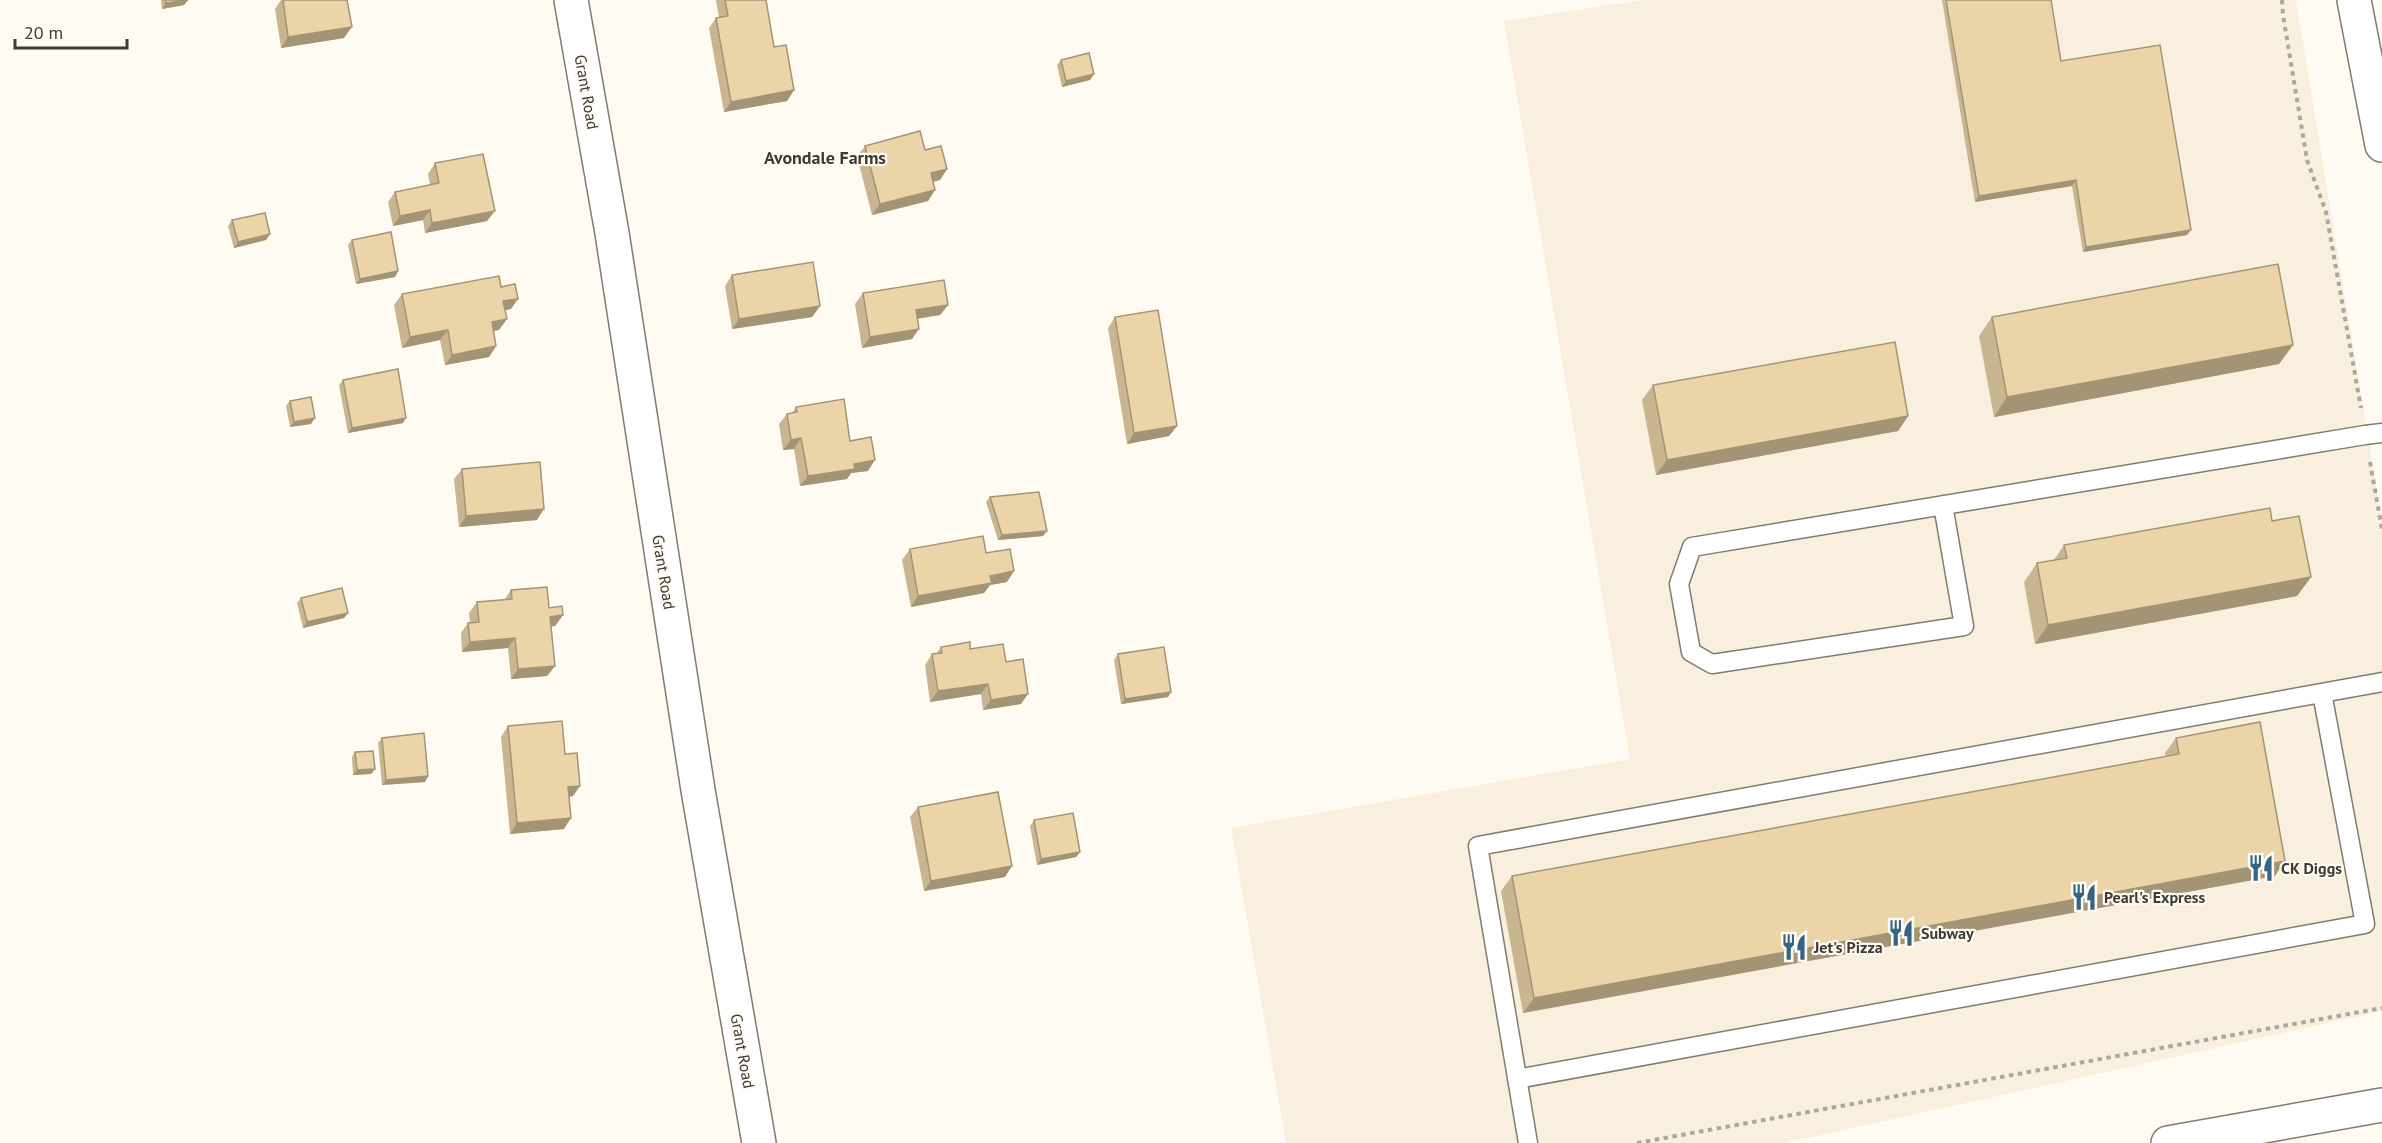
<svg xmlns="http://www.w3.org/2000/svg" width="2382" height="1143" font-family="'PT Sans',sans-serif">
<rect width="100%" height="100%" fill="#fffaf2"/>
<!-- built -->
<path fill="#f9efde" d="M1642,0H2296L2382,522V1011L1785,1143H1286L1231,828L1630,759L1504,21Z"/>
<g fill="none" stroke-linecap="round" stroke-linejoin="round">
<defs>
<path id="service" d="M1943,505L1964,626L1712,664L1691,652L1679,584L1692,547L2365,435L2382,433
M1517,1079L2365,924L2322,693
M1528,1143L1478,846L2382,682"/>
<path id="minor" d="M571,0L612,233L698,790L759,1143"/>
<path id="secondary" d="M2354,0L2382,145
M2168,1143L2382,1105"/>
</defs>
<!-- service casing -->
<use href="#service" stroke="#807b71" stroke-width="21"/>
<!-- minor casing -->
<use href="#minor" stroke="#807b71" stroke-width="36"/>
<!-- secondary casing -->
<use href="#secondary" stroke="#807b71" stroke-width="36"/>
<!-- path -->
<path stroke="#aaa7a1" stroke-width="4" stroke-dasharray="4.5 4.5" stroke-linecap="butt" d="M2282,0L2283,15L2307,160L2326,212L2361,408
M2370,462L2382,529
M1637,1143L2382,1008"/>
<!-- service -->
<use href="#service" stroke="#fff" stroke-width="18"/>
<!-- minor -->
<use href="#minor" stroke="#fff" stroke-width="33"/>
<!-- secondary -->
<use href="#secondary" stroke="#fff" stroke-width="33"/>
</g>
<!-- wall -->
<path fill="#c9b690" d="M161,0H188L184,5L162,9Z
M281,0H347L344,38L281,48L275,9Z
M716,0H766L774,47L794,90L787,101L724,112L709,28L716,18H719Z
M1942,0H2051L2061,61L2187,235L2083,252L2072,186L1975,202Z
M1061,60L1094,74L1090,80L1062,87L1057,65Z
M865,146L925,150L947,169L940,180L933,182L935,190L928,201L872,215L857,156Z
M435,163L487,221L425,233L423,220L393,226L388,202L395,192L430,185L428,174Z
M232,220L270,234L266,240L234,248L228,226Z
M352,240L398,271L395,277L356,284L348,245Z
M732,275L820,306L812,317L732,329L725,286Z
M501,287L511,309L505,310L499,330L494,331L496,346L489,357L445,365L440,340L402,348L394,305L402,294Z
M863,293L948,305L940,315L917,319L912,339L862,348L855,304Z
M1115,317L1177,426L1169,436L1127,444L1108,328Z
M1992,317L2293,345L2279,364L1994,417L1979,336Z
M343,380L403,423L348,433L339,385Z
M1653,385L1908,416L1898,431L1656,475L1642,400Z
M290,401L311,424L290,427L286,406Z
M796,407L850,441L868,471L851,473L847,479L800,486L794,449L783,450L779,424L787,414L792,413Z
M462,469L537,520L459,527L454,479Z
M990,497L1043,536L998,540L986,502Z
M2272,521L2311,577L2297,596L2035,644L2024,582L2037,563L2054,560L2064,545Z
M910,549L986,553L1007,582L990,585L984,593L911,607L902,560Z
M511,590L549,608L563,615L555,626H551L555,666L547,676L511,679L508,648L462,652L461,633L468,623H470L469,613L477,602L504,600Z
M301,598L348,613L344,618L303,628L297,603Z
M941,647L970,649L1006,662L1021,704L983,710L981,694L930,702L925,665L932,654H936Z
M1118,654L1171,692L1168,697L1121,704L1114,660Z
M508,726L565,754L573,796L569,797L564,829L510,834L501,737Z
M382,738L428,776L425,782L382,785L378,743Z
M2176,738L2275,876L1523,1013L1501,891L1512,876L2166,757L2165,753Z
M355,752L375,769L371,774L353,775L352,757Z
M918,807L1005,877L924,891L910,817Z
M1034,820L1080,852L1076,857L1037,865L1030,826Z"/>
<!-- shaded-wall -->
<path fill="#a49476" d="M188,0L184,5L162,9L166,3Z
M352,27L344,38L281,48L288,37Z
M1094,74L1090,80L1062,87L1066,81Z
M794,90L787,101L724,112L731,102Z
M947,169L940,180L924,184L931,173Z
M2076,180L2072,186L1975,202L1979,196Z
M935,190L928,201L872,215L880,204Z
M430,210L423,220L393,226L400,216Z
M495,211L487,221L425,233L432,223Z
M2191,230L2187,235L2083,252L2086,247Z
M270,234L266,240L234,248L238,242Z
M398,271L395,277L356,284L360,279Z
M518,299L511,309L496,312L503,301Z
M948,305L940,315L908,320L916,310Z
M820,306L812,317L732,329L739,319Z
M507,319L499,330L485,332L492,322Z
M919,329L912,339L862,348L870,337Z
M448,330L440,340L402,348L410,337Z
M2293,345L2279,364L1994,417L2007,397Z
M496,346L489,357L445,365L452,355Z
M1908,416L1898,431L1656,475L1667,460Z
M315,418L311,424L290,427L294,422Z
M406,418L403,423L348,433L352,428Z
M1177,426L1169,436L1127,444L1134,433Z
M801,438L794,449L783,450L791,440Z
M875,460L868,471L851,473L847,479L800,486L808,476L854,464Z
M544,509L537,520L459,527L466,516Z
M1047,531L1043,536L998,540L1002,535Z
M1014,571L1007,582L990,585L984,593L911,607L918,596L990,576Z
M2311,577L2297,596L2035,644L2048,625Z
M348,613L344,618L303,628L307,622Z
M563,615L555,626L542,628L550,617Z
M515,638L508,648L462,652L470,642Z
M555,666L547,676L511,679L518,669Z
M988,684L981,694L930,702L938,691Z
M1171,692L1168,697L1121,704L1125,699Z
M1028,694L1021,704L983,710L991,700Z
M375,769L371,774L353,775L357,770Z
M428,776L425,782L382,785L386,780Z
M580,786L573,796L561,798L568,787Z
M571,818L564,829L510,834L517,823Z
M1080,852L1076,857L1037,865L1041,859Z
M2285,861L2275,876L1523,1013L1534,998Z
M1012,866L1005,877L924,891L931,881Z"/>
<!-- building -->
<path fill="#ead4a8" stroke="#a49476" stroke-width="1.5" d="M165,0H188L166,3Z
M283,0H347L352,27L288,37Z
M725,0H766L774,47L786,45L794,90L731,102L716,18L728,16Z
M1946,0H2051L2061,61L2160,45L2191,230L2086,247L2076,180L1979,196Z
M1089,53L1094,74L1066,81L1061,60Z
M920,131L925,150L941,146L947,169L931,173L935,190L880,204L865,146Z
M483,154L495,211L432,223L430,210L400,216L395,192L439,183L435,163Z
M265,213L270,234L238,242L232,220Z
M391,232L398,271L360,279L352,240Z
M813,262L820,306L739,319L732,275Z
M2278,264L2293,345L2007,397L1992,317Z
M499,276L501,287L515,284L518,299L503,301L507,319L492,322L496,346L452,355L448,330L410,337L402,294Z
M944,280L948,305L916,310L919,329L870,337L863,293Z
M1158,310L1177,426L1134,433L1115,317Z
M1895,342L1908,416L1667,460L1653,385Z
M398,369L406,418L352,428L343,380Z
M311,397L315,418L294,422L290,401Z
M844,399L850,441L871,437L875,460L854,464L855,469L808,476L801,438L791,440L787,414L797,412L796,407Z
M540,462L544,509L466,516L462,469Z
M1039,492L1047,531L1002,535L990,497Z
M2270,508L2272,521L2299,516L2311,577L2048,625L2037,563L2067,558L2064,545Z
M983,536L986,553L1010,549L1014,571L990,576L992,583L918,596L910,549Z
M547,587L549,608L562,606L563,615L550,617L555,666L518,669L515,638L470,642L468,623L479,622L477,602L512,599L511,590Z
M342,588L348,613L307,622L301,598Z
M970,642V649L1003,644L1006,662L1023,659L1028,694L991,700L988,684L938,691L932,654L942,653L941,647Z
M1164,647L1171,692L1125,699L1118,654Z
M562,721L565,754L577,753L580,786L568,787L571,818L517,823L508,726Z
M2260,722L2285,861L1534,998L1512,876L2179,754L2176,738Z
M424,733L428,776L386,780L382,738Z
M373,751L375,769L357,770L355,752Z
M998,792L1012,866L931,881L918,807Z
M1073,813L1080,852L1041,859L1034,820Z"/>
<!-- icons -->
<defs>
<symbol id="restaurant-bare" viewBox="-9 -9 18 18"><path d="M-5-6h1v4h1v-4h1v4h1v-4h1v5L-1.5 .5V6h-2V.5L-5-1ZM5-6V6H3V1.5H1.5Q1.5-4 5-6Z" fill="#336683" stroke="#fffaf2" stroke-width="2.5" paint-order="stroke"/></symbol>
</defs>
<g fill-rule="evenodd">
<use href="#restaurant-bare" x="2242" y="849" width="38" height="38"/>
<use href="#restaurant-bare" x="2065" y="878" width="38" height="38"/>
<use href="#restaurant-bare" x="1882" y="914" width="38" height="38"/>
<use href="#restaurant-bare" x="1775" y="928" width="38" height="38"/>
</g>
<g text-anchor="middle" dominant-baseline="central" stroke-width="4.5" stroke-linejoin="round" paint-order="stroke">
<!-- street labels -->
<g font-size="16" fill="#3d3b37" stroke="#fffaf2">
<text transform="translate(587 92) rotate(80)">Grant Road</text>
<text transform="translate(664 572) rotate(81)">Grant Road</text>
<text transform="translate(743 1051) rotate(80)">Grant Road</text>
</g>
<!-- poi labels -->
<g font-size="16" font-weight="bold" fill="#3d3b37" stroke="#fffaf2" text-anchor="start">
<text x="2281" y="868">CK Diggs</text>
<text x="2104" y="897">Pearl's Express</text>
<text x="1921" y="933">Subway</text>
<text x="1814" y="947">Jet's Pizza</text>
</g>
<!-- neighbourhood labels -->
<g font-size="18" font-weight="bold" fill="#3d3b37" stroke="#fffaf2">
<text x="825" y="157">Avondale Farms</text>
</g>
</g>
<!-- scale -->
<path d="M15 39v9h112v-9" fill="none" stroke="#3d3b37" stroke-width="3"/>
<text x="24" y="39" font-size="18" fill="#3d3b37" stroke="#fffaf2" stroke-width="4.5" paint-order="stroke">20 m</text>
</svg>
